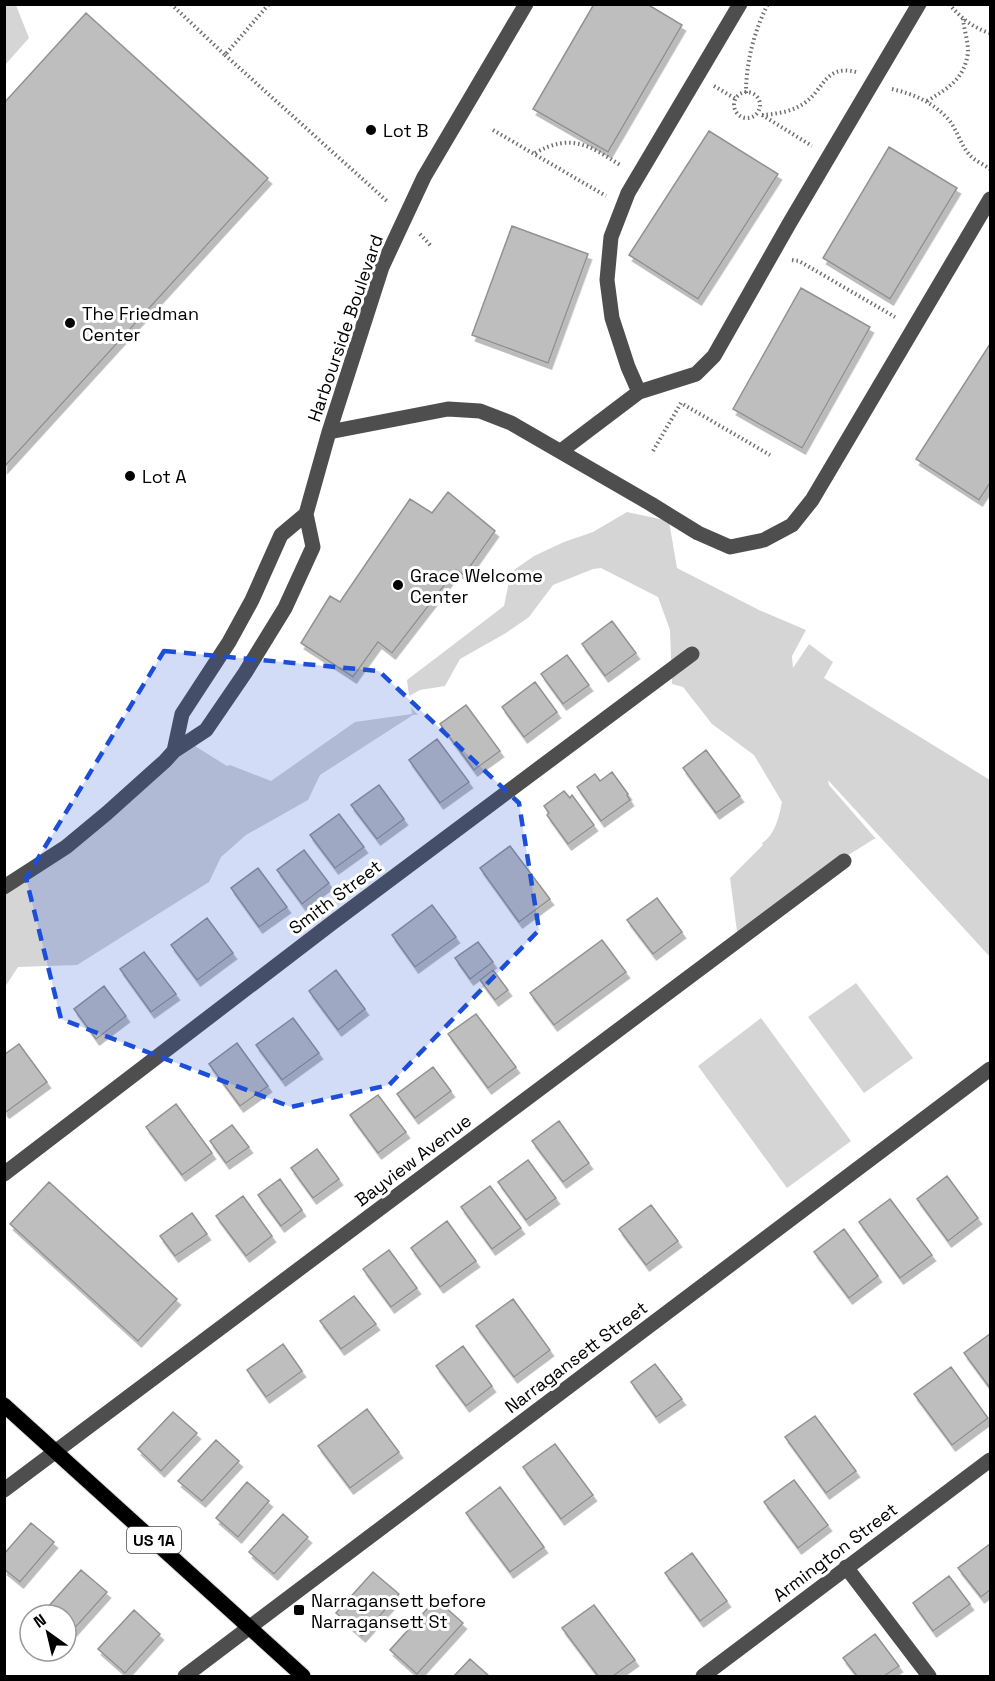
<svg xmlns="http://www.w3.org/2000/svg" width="995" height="1681" font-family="'Space Grotesk',sans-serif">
<defs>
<filter id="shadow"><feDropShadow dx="3.5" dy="6" stdDeviation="0" flood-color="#0004"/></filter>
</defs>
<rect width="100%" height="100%" fill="#fff"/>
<!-- green -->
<path fill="#d5d5d5" d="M5,4L16,5L29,38L5,65Z
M627,512L669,521L677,568L759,610L806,630L792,656L793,668L809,644L833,662L824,678L990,780V957L828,780L829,785L876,839H874L842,859L738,939L730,878L763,845L762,843C775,835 779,817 782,802L754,755L712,724L683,687L672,684L670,630L658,597L601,568L593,569L553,585L529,617L506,633L460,659L445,686L420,690L409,696L407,680L504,606L511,572L534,556L564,542L593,532Z
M411,707L418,715H413L320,775L308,800L246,835L221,857L209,882L77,965L18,967L5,987V879L85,829L182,738L227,766L230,765L271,781L355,722L412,714Z
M856,983L913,1058L864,1093L808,1017Z
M761,1018L851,1141L787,1188L698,1066Z"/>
<!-- building -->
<path fill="#bebebe" stroke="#929292" stroke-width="1.5" filter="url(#shadow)" d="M594,4H647L682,25L608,152L533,109Z
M86,13L268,178L4,467V103Z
M709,131L778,174L698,299L629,255Z
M889,147L957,188L890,299L823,258Z
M512,226L588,254L548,363L472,335Z
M801,288L870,327L802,448L733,409Z
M990,344V483L979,500L916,459Z
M448,492L495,531L464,575L456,570L392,653L378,642L353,677L301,643L330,596L340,602L410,499L432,513Z
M612,621L636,653L605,676L582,644Z
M567,655L589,685L563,704L541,674Z
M535,682L557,712L524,737L502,707Z
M466,705L500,751L474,770L440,724Z
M437,739L469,782L440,803L409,760Z
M706,750L740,796L716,813L683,768Z
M612,772L628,794L627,795L630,800L601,821L577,787L595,774L600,781Z
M379,785L404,819L377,839L351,805Z
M564,791L570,798L572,795L594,825L568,844L547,815L549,813L544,806Z
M339,814L364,847L335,868L310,835Z
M510,846L550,899L519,922L480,868Z
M304,850L329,883L302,904L277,870Z
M258,868L287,907L259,927L231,888Z
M657,898L682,932L653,954L627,920Z
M432,905L456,937L415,967L392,935Z
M207,918L233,953L197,980L171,945Z
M602,940L626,972L554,1025L530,993Z
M478,942L493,962L470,979L455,958Z
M144,952L176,994L151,1012L120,969Z
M336,970L365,1009L338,1030L309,991Z
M493,970L508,990L495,1000L480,980Z
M104,986L126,1016L96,1039L74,1009Z
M476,1014L516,1067L488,1088L448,1034Z
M293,1018L319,1053L282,1080L256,1045Z
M237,1043L268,1086L240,1106L209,1064Z
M19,1044L47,1082L6,1112L4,1110V1055Z
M433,1067L451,1091L415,1118L397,1094Z
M378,1095L406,1132L378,1153L350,1115Z
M176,1104L212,1153L182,1175L146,1127Z
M559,1121L589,1163L563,1182L532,1141Z
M232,1125L249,1147L226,1163L210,1141Z
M317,1149L339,1179L313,1198L291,1168Z
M528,1160L556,1198L526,1220L498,1182Z
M947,1176L978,1218L948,1241L917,1199Z
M280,1179L302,1210L281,1226L258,1195Z
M49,1182L177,1299L138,1341L10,1224Z
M490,1186L521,1228L492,1249L461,1207Z
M243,1196L272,1236L246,1256L216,1216Z
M890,1199L932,1255L900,1278L859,1222Z
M651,1205L678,1241L646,1265L619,1229Z
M192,1213L207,1234L175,1256L160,1236Z
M447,1221L476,1261L440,1287L411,1248Z
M844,1229L878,1276L849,1298L814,1252Z
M389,1250L417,1288L391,1307L363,1269Z
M354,1296L376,1324L341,1349L320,1321Z
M513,1299L550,1350L514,1377L476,1326Z
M990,1334V1388L964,1353Z
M283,1344L302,1371L266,1397L247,1370Z
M463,1346L492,1386L466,1406L436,1366Z
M655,1364L682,1399L656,1417L631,1382Z
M951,1367L988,1418L952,1445L914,1394Z
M367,1409L399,1452L350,1488L318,1446Z
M173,1412L197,1433L161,1471L138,1449Z
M815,1416L856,1471L826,1493L785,1437Z
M216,1440L239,1461L202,1501L178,1481Z
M555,1444L593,1495L561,1519L523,1467Z
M794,1480L828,1525L798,1548L764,1502Z
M247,1482L269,1501L238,1537L216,1518Z
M500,1487L544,1547L510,1572L466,1513Z
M283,1514L308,1537L274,1574L249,1552Z
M31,1523L54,1542L20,1582L4,1569V1554Z
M990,1544V1590L981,1597L958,1568Z
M692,1553L727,1601L700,1621L665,1573Z
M81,1570L107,1592L73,1630L66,1624V1615H55L47,1608Z
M373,1572L399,1594L362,1636L336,1613Z
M949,1576L970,1604L933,1631L913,1603Z
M436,1599L463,1623L417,1674L390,1650Z
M594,1605L635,1660L613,1676H598L562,1628Z
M134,1610L160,1634L125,1673L98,1649Z
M875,1634L899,1666L884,1676H857L843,1658Z
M470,1659L489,1676H454Z"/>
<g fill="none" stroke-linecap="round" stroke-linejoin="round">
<defs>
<path id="major" d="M4,1405L303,1676"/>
</defs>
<!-- major casing -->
<use href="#major" stroke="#dbdbdb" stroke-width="17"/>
<!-- path -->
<path stroke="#707070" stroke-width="4" stroke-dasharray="1.5 3" stroke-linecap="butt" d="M171,4L225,55L269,4
M949,4C961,18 973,28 990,33
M225,55L388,202
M714,86L736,99
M892,89C914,94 934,103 949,120C957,130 960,143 968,153C973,160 983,164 990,169
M734 105a13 13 0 1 1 26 0a13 13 0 1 1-26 0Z
M746,93C746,63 754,31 768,4
M927,101C947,89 965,79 968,52C968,41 964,29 963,19
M762,115C776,114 791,112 803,104C824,91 824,64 856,72
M762,115L812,146
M493,130L606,196
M535,153C571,133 589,145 620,165
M420,234L431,246
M792,260L799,261L895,317
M653,451L681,403L770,455"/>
<!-- minor -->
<path stroke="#4e4e4e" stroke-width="15" d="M639,392L696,374L714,356L789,224L919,4
M329,432L448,409L480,411L511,423L651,504L698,533L730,547L764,540L792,525L812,500L990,199
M561,451L639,392L628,367L612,318L607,280L611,237L628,193L740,4
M174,751L182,714L229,642L252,600L281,535L306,514
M4,887L66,847L107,813L165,761L174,751L206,730L245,673L285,608L313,547L306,514L329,432L382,267L424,177L526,4
M4,1174L332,923L692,654
M4,1490L844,861
M846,1567L929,1676
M185,1676L990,1069
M703,1676L990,1460"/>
<!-- major -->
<use href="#major" stroke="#000" stroke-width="15"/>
</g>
<!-- marked area -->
<path fill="#1d4ed8" fill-opacity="0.2" stroke="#1d4ed8" stroke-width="4.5" stroke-dasharray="12 8" stroke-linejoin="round" d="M164,651L379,671L519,803L539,930L389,1085L291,1107L61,1019L26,878Z"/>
<!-- markers -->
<g fill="#000" stroke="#fff" stroke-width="2">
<circle cx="371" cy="130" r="6"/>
<circle cx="70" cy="323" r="6"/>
<circle cx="130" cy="476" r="6"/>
<circle cx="398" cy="585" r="6"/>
<rect x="293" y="1604" width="12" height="12" rx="3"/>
</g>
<g text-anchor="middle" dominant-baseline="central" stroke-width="6" stroke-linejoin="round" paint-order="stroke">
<!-- shield labels -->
<rect fill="#fff" stroke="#4c4c4c" stroke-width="1.5" x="127" y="1527" width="54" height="26" rx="4.5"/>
<g font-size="16" font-weight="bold" fill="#000">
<text x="154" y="1540">US 1A</text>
</g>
<!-- poi labels -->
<g font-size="18" fill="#000" stroke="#fff" text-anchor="start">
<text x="383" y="130">Lot B</text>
<text x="82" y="313">The Friedman<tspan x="82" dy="21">Center</tspan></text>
<text x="142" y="476">Lot A</text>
<text x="410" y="575">Grace Welcome<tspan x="410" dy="21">Center</tspan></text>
<text x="311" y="1600">Narragansett before<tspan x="311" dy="21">Narragansett St</tspan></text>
</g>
<!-- street labels -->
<g font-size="18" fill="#000" stroke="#fff">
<text transform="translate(345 328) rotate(-71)">Harbourside Boulevard</text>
<text transform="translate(335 897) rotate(-37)">Smith Street</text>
<text transform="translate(413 1160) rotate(-37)">Bayview Avenue</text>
<text transform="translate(576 1357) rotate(-37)">Narragansett Street</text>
<text transform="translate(835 1552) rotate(-37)">Armington Street</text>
</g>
</g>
<!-- border -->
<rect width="995" height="1681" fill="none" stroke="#000000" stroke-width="12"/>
<!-- north arrow -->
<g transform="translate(48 1633) rotate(326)"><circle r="28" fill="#ffffff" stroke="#999999" stroke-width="1.5"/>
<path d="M0-4.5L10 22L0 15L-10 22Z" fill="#000000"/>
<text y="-9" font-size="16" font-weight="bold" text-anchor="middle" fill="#000000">N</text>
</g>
</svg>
